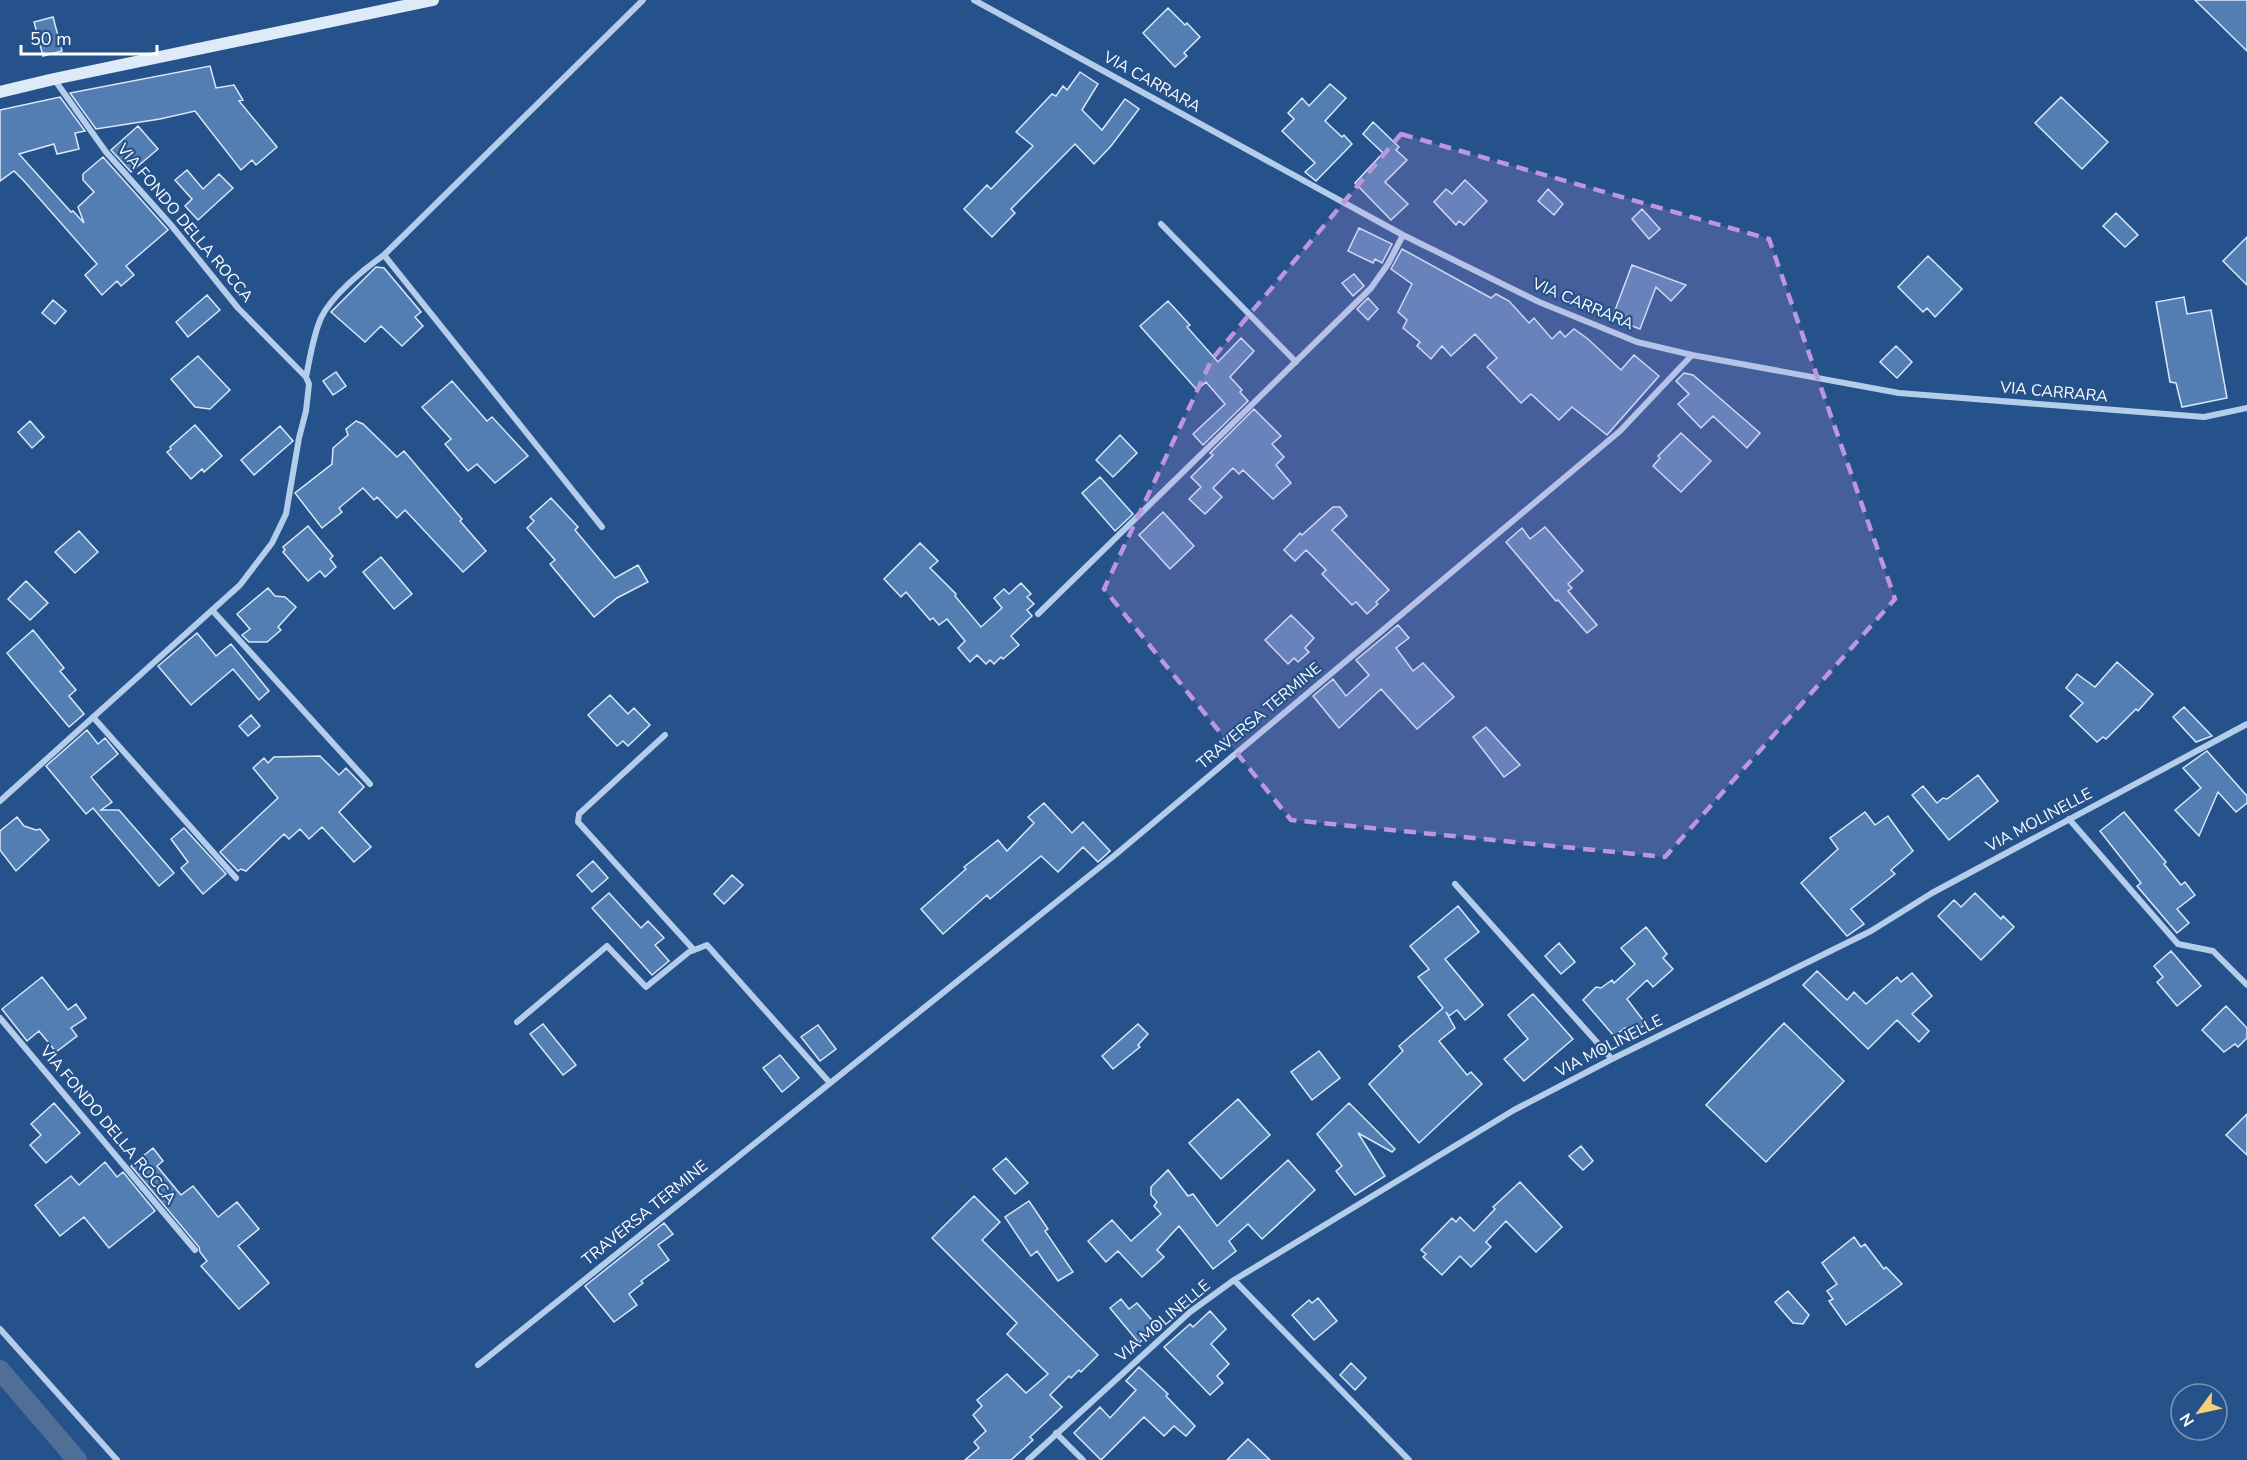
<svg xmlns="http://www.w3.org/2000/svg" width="2247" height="1460" font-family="'Nunito Sans',sans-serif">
<rect width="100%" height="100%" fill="#26528b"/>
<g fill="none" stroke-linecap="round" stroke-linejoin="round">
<!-- canal -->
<path stroke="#506f97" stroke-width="20" d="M0,1370L77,1460"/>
</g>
<!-- building -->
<path fill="#537eb3" stroke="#d9e7f8" stroke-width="1.5" d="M2195,0H2247V51Z
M1168,8L1185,25L1187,23L1200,37L1184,53L1187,56L1175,67L1143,33Z
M53,17L62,51L43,56L34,22Z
M210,66L216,88L234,85L243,100L239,101L277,147L256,165L252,160L241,170L195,111L160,119L96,129L70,93Z
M1080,72L1098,84L1082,110L1102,130L1125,99L1139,109L1111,146L1094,164L1075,144L1011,209L1015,213L992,237L964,209L987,185L991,189L1033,146L1016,132L1052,94L1056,96L1063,86L1067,90Z
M1330,84L1346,98L1325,121L1342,137L1344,135L1352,144L1316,181L1305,172L1315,163L1282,131L1294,119L1288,113L1302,98L1309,106Z
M60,97L85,131L75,133L79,149L57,154L54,144L19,154L71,212L73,211L84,223L78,207L94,192L83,180V174L103,157L168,230L126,266L134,275L121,286L117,281L102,295L85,275L97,264L24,181L14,171L0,181V110Z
M2061,97L2108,142L2082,169L2035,123Z
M1373,122L1399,147L1396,150L1407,160L1385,182L1408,204L1391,220L1355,183L1383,153L1363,134Z
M138,126L158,149L131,172L111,150Z
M187,170L203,189L219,174L233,188L198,220L185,206L192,199L175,180Z
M1465,180L1487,201L1464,225L1459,221L1456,225L1434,202L1446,189L1452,194Z
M1548,189L1563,204L1554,215L1538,201Z
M1642,209L1660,229L1649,239L1632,219Z
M2116,213L2138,235L2125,247L2103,226Z
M1359,228L1392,244L1382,263L1375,259L1373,263L1348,251Z
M2247,237V285L2223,261Z
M1402,249L1491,298L1496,294L1509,301L1529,323L1534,318L1552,339L1560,331L1565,337L1574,329L1588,339L1621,370L1634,355L1659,376L1607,435L1572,407L1559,420L1531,394L1521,403L1487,367L1497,358L1475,334L1451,356L1442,346L1431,359L1417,346L1420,342L1403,328L1407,320L1398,312L1412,284L1391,269Z
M1928,256L1962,289L1935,317L1927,308L1923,312L1898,287Z
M1632,265L1686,285L1671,301L1656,287L1640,329L1614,319V313Z
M376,267L384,268L421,312L415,317L423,326L402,346L381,326L365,342L331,312Z
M1354,274L1364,286L1353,296L1342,283Z
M207,295L220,310L188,337L176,322Z
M2184,297L2187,314L2211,310L2227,398L2182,407L2176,383L2170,382L2156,302Z
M1368,298L1378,309L1368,320L1357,309Z
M53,300L66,311L55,324L42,313Z
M1168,301L1190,325L1187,327L1218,362L1241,338L1254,351L1230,377L1242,390L1240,392L1248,401L1203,445L1193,434L1225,404L1206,382L1197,390L1140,326Z
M1896,346L1912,362L1897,378L1880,362Z
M198,356L230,390L210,409L195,407L171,379Z
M336,372L346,386L333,395L323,381Z
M1684,373L1693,375L1760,433L1747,448L1713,416L1701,428L1678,404L1689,394L1676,381Z
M452,381L487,421L492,417L528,456L495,483L477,464L468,471L445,444L451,439L422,407Z
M1254,409L1281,436L1272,444L1284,457L1276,465L1291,483L1273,499L1243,470L1239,474L1233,468L1213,488L1222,497L1205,514L1189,499L1201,487L1191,477L1213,455L1210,453Z
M30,421L44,437L32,448L18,432Z
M356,421L363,424L397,457L404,451L462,519L460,521L486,551L463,572L405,510L397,518L377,497L374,500L363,488L339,508L342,512L322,528L295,493L332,464L333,448L348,435L346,429Z
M195,425L222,456L204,472L202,469L191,479L167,452L171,449L170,447Z
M280,426L293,441L254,475L241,460Z
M1681,433L1711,461L1681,492L1653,466L1660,458L1658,456Z
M1120,435L1137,453L1113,477L1096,460Z
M1100,477L1133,514L1115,531L1082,493Z
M551,498L578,527L575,530L615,578L638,565L648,582L617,598L594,617L550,564L555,560L527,528L534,521L530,517Z
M1333,507H1340L1347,516L1332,530L1389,590L1376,602L1378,604L1367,614L1356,602L1352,605L1322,574L1326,570L1306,550L1295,561L1284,550L1300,533L1302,535Z
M1163,512L1194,546L1170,569L1139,535Z
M308,526L333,556L330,559L336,567L325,577L320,571L308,581L283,552L285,550L283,547Z
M1545,527L1583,571L1568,584L1572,588L1568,591L1597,625L1587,633L1558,600L1556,601L1506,542L1522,528L1530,539Z
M79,531L98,552L75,573L55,552Z
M920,543L938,561L930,568L956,594L955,596L981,627L1002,608L994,598L1004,589L1009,594L1021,583L1031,594L1027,597L1034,604L1027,610L1032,616L1011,636L1019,645L1003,659L1001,657L994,664L990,660L986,664L977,655L970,662L958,648L965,641L947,619L939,625L933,618L930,620L906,592L901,597L884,579Z
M381,557L412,594L394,609L363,572Z
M26,581L48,603L30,620L8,599Z
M268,588L275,596L285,597L296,607L278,627L281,630L267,642H249L242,635L250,629L237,614Z
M1291,615L1314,638L1305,648L1309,652L1298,662L1294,658L1288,664L1265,640Z
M1398,625L1409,638L1396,648L1413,671L1423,663L1454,697L1417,729L1381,689L1339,728L1313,696L1333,679L1346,696L1369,675L1356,660Z
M33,630L64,668L60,671L76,690L69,696L84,714L69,727L7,653Z
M197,633L216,656L231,644L269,691L259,700L233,669L191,705L158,666Z
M2117,662L2153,694L2138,711L2136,709L2106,739L2103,737L2097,742L2070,716L2083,703L2066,688L2077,674L2095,687Z
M610,695L628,714L634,708L650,725L628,746L623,741L617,746L588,715Z
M2184,707L2212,736L2196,742L2173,717Z
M251,715L260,726L248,736L239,726Z
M1486,727L1520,765L1504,777L1473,737Z
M87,730L98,744L105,738L118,754L91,777L112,802L101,810H119L174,873L159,886L93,808L86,814L46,766Z
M2207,751L2247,796V803L2236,812L2218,792L2199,836L2175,810L2201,788L2183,768Z
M320,756L339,775L346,768L364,787L339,812L371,847L354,862L322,827L309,839L300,829L289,839L284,834L246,871L241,869L238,871L220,852L278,798L253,768L264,758L268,763L274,757Z
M1978,775L1998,801L1949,840L1912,795L1923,786L1937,803L1943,798L1947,799Z
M1044,803L1072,833L1083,822L1110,851L1098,862L1083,847L1058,872L1041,856L990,899L987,895L943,934L921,909L966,869L964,867L998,840L1007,851L1034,823L1028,817Z
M1865,812L1875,825L1888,816L1913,851L1891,870L1895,874L1851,909L1864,924L1847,936L1801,883L1838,849L1830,838Z
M2124,812L2166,862L2164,864L2181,885L2185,882L2195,895L2177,909L2189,923L2177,933L2137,886L2141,883L2100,831Z
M17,817L24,826L36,830L40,829L49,840L16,871L0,850V831Z
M184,828L226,874L203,894L181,868L188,862L171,839Z
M593,861L608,878L592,892L577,875Z
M732,875L743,885L724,904L714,894Z
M609,893L641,928L648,921L664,938L655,945L669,961L652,975L592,908Z
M1975,893L2001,919L2003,916L2014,927L1981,960L1938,916L1954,900L1961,907Z
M1458,906L1479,932L1445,959L1483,1005L1465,1020L1457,1010L1449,1016L1446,1012L1455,1028L1439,1041L1467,1075L1471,1072L1482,1084L1419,1143L1369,1084L1403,1051L1399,1046L1443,1008L1418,977L1429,969L1410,946Z
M1646,927L1667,954L1663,958L1673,969L1653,987L1647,980L1627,999L1646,1024L1631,1034L1625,1028L1614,1036L1583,1000L1596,987L1601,988L1612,980L1614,983L1635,964L1621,948Z
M1559,943L1575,962L1561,974L1545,956Z
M2171,951L2201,986L2177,1006L2157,982L2163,977L2154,966Z
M1817,971L1847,1000L1854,992L1866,1004L1897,977L1901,982L1912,973L1932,996L1912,1014L1929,1031L1919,1042L1897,1020L1868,1049L1803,985Z
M42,977L68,1010L76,1004L86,1018L71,1028L77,1036L56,1052L39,1031L27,1041L2,1009Z
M1533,994L1573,1039L1524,1081L1504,1059L1528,1039L1508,1015Z
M2226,1006L2247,1028V1038L2238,1047L2235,1044L2224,1052L2202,1030Z
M1784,1023L1844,1081L1766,1162L1706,1105Z
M543,1024L576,1065L563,1075L530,1034Z
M1138,1024L1148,1034L1138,1045L1140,1047L1113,1069L1102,1056Z
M818,1025L836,1049L820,1061L801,1037Z
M1319,1051L1340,1078L1312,1100L1291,1072Z
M780,1055L799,1078L782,1092L763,1068Z
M1238,1099L1270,1135L1221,1179L1189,1143Z
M54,1103L80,1133L46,1163L30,1145L41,1135L31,1124Z
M1349,1103L1395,1149L1392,1152L1358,1133L1385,1176L1355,1195L1336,1171L1342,1166L1317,1134Z
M2247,1114V1155L2226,1135Z
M1581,1146L1593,1161L1583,1170L1569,1156Z
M153,1148L163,1161L157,1166L181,1195L193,1186L218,1217L237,1202L259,1229L238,1246L269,1283L239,1309L201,1266L207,1261L200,1252L199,1247L131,1166Z
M1006,1158L1028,1183L1015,1194L993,1169Z
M1288,1160L1315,1190L1262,1239L1248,1224L1229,1241L1236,1251L1213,1269L1179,1226L1157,1250L1164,1257L1142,1277L1118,1251L1106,1262L1088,1241L1112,1220L1131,1241L1161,1214L1154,1206L1157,1202L1151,1195V1187L1168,1170L1188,1196L1193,1194L1217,1226Z
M105,1162L117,1177L123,1172L155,1211L109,1248L84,1217L60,1236L35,1205L71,1176L79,1185Z
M1520,1182L1562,1227L1536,1252L1506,1221L1486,1242L1491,1247L1471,1267L1460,1256L1442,1275L1423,1257L1426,1254L1421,1250L1452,1218L1456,1222L1460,1217L1474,1231L1495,1209L1493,1207Z
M974,1196L1000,1222L982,1240L1098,1355L1081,1372L1079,1370L1071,1378L1069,1376L1050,1395L1062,1407L1030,1437L1033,1440L1011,1460H965L979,1448L974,1442L986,1431L973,1415L982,1406L977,1400L1007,1374L1026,1393L1048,1374L1007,1334L1017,1323L932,1238Z
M1029,1201L1048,1229L1045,1231L1073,1272L1058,1281L1037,1251L1031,1256L1005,1217Z
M664,1223L673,1234L658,1245L669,1260L641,1281L643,1283L629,1294L637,1305L614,1322L585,1286Z
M1854,1237L1861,1247L1865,1244L1884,1269L1886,1267L1902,1284L1846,1325L1829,1301L1833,1299L1827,1291L1837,1284L1822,1263Z
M1788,1291L1809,1315L1803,1324L1793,1323L1775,1302Z
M1318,1298L1337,1321L1314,1340L1292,1315L1309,1300L1312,1303Z
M1121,1299L1129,1309L1137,1303L1158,1327L1139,1343L1110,1308Z
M1210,1311L1226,1329L1211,1344L1229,1364L1217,1376L1223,1383L1210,1395L1164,1347L1190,1324L1193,1327Z
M1351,1363L1366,1378L1355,1390L1340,1375Z
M1139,1367L1168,1394L1166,1396L1195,1426L1186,1436L1174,1426L1164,1436L1144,1417L1101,1460L1074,1433L1100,1407L1110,1418L1136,1390L1126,1381Z
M1248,1439L1270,1460H1227Z"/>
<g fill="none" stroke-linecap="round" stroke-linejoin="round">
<!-- street -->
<path stroke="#b4cdea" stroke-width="6" d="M974,0L1403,235L1539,302L1637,342L1692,355L1899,393L2204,417L2247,408
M1161,224L1296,362
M306,377C310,358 313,336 321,318C332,295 364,269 384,255
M602,527L384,255L643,0
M212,610L370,784
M1038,614L1371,288L1388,264L1403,235
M93,717L236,878
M665,735L579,814L578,822L694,950
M0,801L240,585L272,543L286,514L299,438L306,411L309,384L306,377L238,308L171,225L106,152L54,79
M2069,819L2178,944L2213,951L2247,985
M1455,884L1612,1059
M0,1018L195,1250
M517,1022L607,946L646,987L689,952L707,945L830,1083
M1234,1280L1409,1460
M0,1329L117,1460
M478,1365L1115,855L1620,431L1692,355
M1056,1433L1083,1460
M1028,1460L1190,1312L1234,1280L1514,1110L1612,1059L1871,931L1932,893L2247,724"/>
<!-- secondary -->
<path stroke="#dfeaf8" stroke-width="12" d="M0,92L54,79L433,0"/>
</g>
<!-- marked area -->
<path fill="#bd96df" fill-opacity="0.2" stroke="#bd96df" stroke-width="4.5" stroke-dasharray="12 8" stroke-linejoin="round" d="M1401,134L1769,239L1895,599L1665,857L1291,820L1104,589L1212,359Z"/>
<g text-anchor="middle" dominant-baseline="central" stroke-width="4.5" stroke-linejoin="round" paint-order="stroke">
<!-- street labels -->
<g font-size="16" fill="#fff" stroke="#26528b">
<text transform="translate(1152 82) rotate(29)">VIA CARRARA</text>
<text transform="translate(185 223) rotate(50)">VIA FONDO DELLA ROCCA</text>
<text transform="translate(1583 304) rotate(23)">VIA CARRARA</text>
<text transform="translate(2054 392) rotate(5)">VIA CARRARA</text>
<text transform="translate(1259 716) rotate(-40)">TRAVERSA TERMINE</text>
<text transform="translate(2039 820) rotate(-28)">VIA MOLINELLE</text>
<text transform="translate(1609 1046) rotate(-27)">VIA MOLINELLE</text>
<text transform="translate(108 1125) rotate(50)">VIA FONDO DELLA ROCCA</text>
<text transform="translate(645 1213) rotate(-39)">TRAVERSA TERMINE</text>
<text transform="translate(1163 1321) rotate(-40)">VIA MOLINELLE</text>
</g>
</g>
<!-- north arrow -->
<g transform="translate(2199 1412) rotate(237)"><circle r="28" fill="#26528b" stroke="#7d97b9" stroke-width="1.5"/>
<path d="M0-4.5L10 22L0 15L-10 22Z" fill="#f3d07a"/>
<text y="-9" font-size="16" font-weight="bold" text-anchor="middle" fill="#ffffff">N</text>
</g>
<!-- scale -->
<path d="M21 45v9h136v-9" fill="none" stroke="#ffffff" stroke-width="3"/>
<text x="30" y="45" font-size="18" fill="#ffffff" stroke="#26528b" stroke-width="4.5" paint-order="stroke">50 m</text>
</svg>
